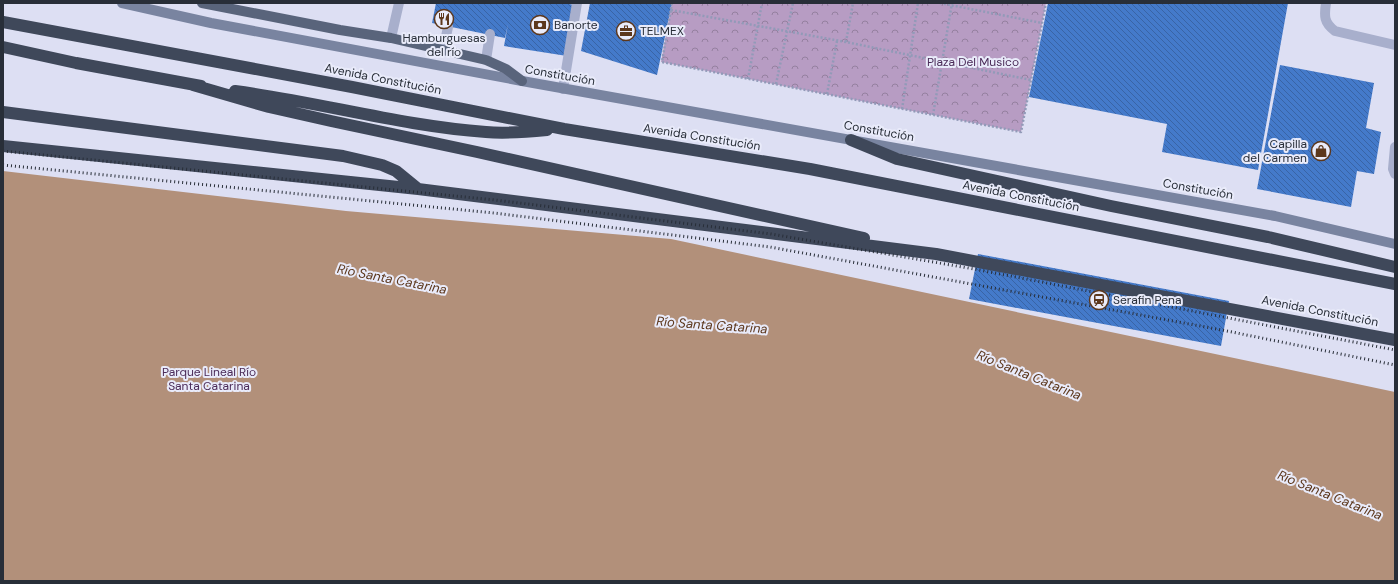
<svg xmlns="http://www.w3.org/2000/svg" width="1398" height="584" font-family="'DM Sans',sans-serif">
<defs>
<pattern id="forest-crowns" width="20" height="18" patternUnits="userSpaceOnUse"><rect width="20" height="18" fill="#b79cc3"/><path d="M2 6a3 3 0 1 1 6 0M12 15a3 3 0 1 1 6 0" fill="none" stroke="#95809f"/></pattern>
<pattern id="building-back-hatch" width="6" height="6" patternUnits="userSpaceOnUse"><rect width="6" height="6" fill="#447aca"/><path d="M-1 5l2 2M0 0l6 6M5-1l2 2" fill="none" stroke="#3964a5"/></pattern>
</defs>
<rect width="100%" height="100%" fill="#dddff3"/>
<!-- forest -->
<path fill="url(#forest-crowns)" d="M672,3H1046L1021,132L661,62Z"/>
<!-- water -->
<path fill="#b2907a" d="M3,171L346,211L671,239L1395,392V581H3Z"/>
<!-- building -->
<path fill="url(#building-back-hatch)" d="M436,3H563L575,5L567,56L504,46L508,24L505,38L432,23Z
M590,3H672L657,75L581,51Z
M1048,3H1288L1258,170L1162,152L1167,124L1029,97Z
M1280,65L1374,83L1366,128L1381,132L1374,174L1357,171L1351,207L1257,189Z
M978,254L1229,301L1221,346L969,299Z"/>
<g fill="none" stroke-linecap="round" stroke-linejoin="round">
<!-- path -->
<path stroke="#929ab8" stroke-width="2.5" stroke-dasharray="2 2" stroke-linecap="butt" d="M672,3L662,62L1021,132L1046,3
M940,3L1042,23
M671,10L846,42L1031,80
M846,42L853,3
M748,79L762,3
M776,84L793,3
M827,94L837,41
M902,109L918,3
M933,115L952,3"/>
<!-- lane -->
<path stroke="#a8afcc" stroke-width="10" d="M1326,3C1324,16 1324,23 1335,31L1395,45
M391,38L399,3
M443,51L448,27
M486,60L490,34
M563,89L577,3
M1395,147L1393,169L1395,174"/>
<!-- secondary -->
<path stroke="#7984a0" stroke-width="10" d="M122,3L211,23L522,81L1275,216L1395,244"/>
<!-- primary -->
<path stroke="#59647b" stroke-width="10" d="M202,3L340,30L391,38L486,60L506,69L522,81"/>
<!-- highway -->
<path stroke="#3f485a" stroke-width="12" d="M3,22L352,87L564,129L810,169L1395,284
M3,47L76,63L201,86
M193,85L269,107L331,121L477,152L864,238
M235,91C319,102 402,126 486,132C507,134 527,132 547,130
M3,112L343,156L382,165L396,171L418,189
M851,140L897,159L1111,206L1268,237L1395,267
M3,146L418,189L936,254L1395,340"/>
<!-- rail -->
<path stroke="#282e38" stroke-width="3" stroke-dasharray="1 3" stroke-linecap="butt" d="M3,151L495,200L771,234L974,269L1395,350
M3,165L494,213L770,247L1222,330L1395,365"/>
</g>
<!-- icons -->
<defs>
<symbol id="restaurant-ring" viewBox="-11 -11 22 22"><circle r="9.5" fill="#e9ebfa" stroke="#5c371c" stroke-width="1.5"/><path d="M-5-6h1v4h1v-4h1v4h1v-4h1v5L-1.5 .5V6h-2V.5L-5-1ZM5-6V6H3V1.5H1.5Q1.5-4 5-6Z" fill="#5c371c"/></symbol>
<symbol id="bank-ring" viewBox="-11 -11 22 22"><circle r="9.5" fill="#e9ebfa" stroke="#5c371c" stroke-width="1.5"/><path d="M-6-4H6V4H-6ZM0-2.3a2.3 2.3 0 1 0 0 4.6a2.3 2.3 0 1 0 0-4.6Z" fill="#5c371c"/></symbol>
<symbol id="office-ring" viewBox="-11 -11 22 22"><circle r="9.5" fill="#e9ebfa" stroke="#5c371c" stroke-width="1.5"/><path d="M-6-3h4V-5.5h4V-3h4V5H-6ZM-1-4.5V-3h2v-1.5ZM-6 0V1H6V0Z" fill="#5c371c"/></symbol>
<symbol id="shop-ring" viewBox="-11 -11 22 22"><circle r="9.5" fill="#e9ebfa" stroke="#5c371c" stroke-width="1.5"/><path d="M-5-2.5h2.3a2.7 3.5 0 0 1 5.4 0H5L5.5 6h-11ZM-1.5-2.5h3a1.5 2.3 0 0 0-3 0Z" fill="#5c371c"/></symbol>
<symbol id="station-ring" viewBox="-11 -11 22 22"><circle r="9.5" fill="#e9ebfa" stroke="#5c371c" stroke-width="1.5"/><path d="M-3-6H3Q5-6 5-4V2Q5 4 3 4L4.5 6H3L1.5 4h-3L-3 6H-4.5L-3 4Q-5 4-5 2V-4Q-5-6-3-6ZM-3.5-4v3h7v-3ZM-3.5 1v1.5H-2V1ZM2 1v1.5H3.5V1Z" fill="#5c371c"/></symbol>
</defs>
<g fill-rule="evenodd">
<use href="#restaurant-ring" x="433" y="8" width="22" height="22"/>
<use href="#bank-ring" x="529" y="14" width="22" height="22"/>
<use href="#office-ring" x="615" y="20" width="22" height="22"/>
<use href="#shop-ring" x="1310" y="140" width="22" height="22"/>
<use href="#station-ring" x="1088" y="289" width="22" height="22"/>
</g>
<g text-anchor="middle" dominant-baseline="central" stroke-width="4" stroke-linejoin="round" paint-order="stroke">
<!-- poi labels -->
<g font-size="12" fill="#282e38" stroke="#e9ebfa" text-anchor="start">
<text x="554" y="25">Banorte</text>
<text x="640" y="31">TELMEX</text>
<text x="444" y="38" text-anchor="middle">Hamburguesas<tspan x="444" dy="14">del río</tspan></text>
<text x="1307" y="144" text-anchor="end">Capilla<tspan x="1307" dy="14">del Carmen</tspan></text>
<text x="1113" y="300">Serafin Pena</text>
</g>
<!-- park labels -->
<g font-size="12" fill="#4b2b58" stroke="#e9ebfa">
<text x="973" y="62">Plaza Del Musico</text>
<text x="209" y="372">Parque Lineal Río<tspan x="209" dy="14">Santa Catarina</tspan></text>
</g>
<!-- street labels -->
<g font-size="12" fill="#282e38" stroke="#e9ebfa">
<text transform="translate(560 75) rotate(10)">Constitución</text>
<text transform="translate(383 79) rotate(11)">Avenida Constitución</text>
<text transform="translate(879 131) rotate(10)">Constitución</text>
<text transform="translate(702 137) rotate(9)">Avenida Constitución</text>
<text transform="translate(1198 189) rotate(10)">Constitución</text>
<text transform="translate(1021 196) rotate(11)">Avenida Constitución</text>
<text transform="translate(1320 311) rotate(11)">Avenida Constitución</text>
</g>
<!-- water labels -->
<g font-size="13" font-style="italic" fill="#5c371c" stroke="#e9ebfa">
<text transform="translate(392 279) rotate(11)">Río Santa Catarina</text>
<text transform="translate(712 325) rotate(4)">Río Santa Catarina</text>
<text transform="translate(1029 375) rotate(22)">Río Santa Catarina</text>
<text transform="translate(1330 495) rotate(22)">Río Santa Catarina</text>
</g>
</g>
<!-- border -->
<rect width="1398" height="584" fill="none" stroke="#282e38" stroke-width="8"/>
</svg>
